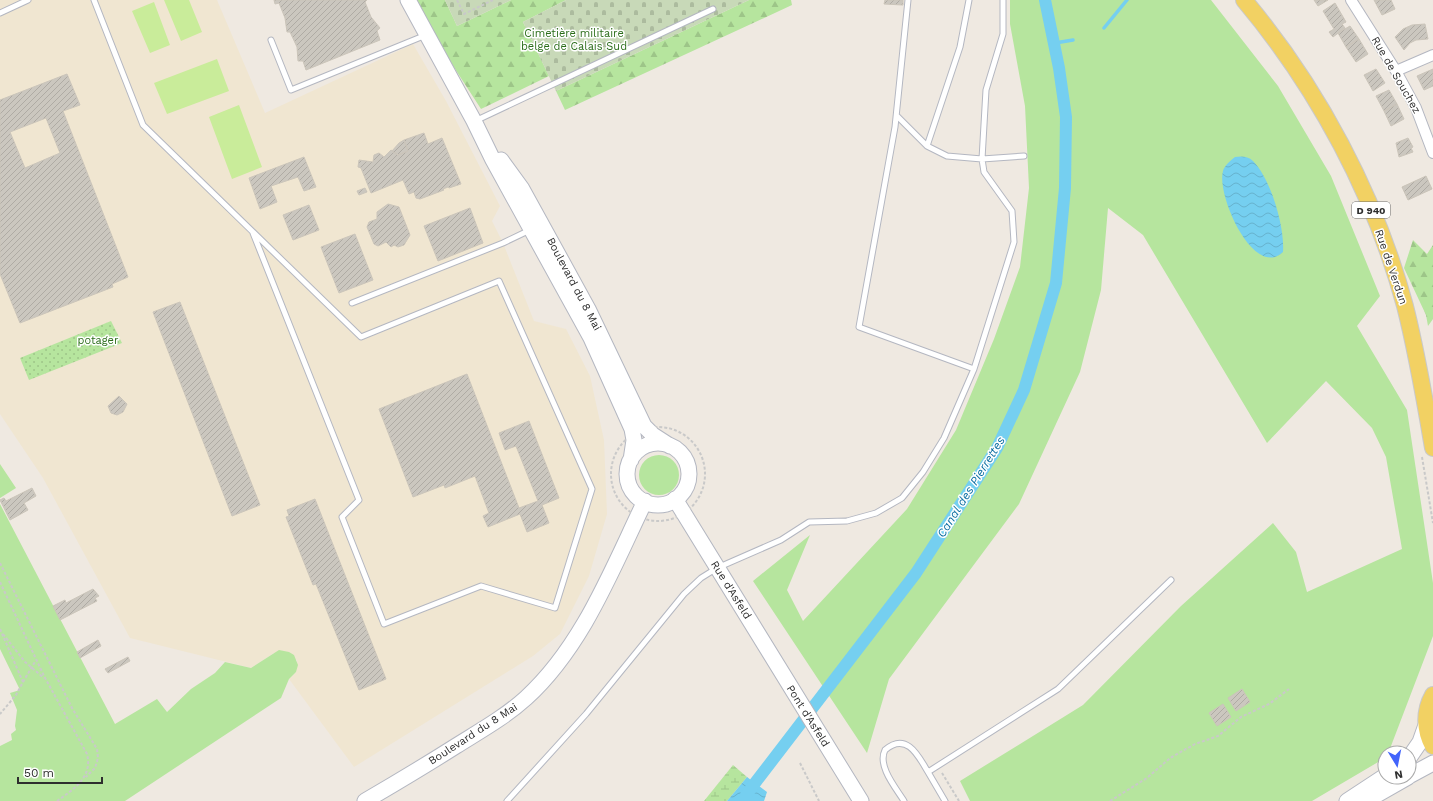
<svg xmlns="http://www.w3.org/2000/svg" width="1433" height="801" font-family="'Work Sans',sans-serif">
<defs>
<pattern id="forest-firs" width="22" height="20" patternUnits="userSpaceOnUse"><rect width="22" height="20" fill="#b6e59e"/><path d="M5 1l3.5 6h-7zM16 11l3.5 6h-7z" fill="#9dc588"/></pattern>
<pattern id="wetland-marsh" width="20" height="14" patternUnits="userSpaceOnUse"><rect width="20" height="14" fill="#b6e59e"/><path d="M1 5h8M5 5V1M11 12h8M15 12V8" fill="none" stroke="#9dc588"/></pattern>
<pattern id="cemetery-stones" width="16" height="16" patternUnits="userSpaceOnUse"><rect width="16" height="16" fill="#c8d9b8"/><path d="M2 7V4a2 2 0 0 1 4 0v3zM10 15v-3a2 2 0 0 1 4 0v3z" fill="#acbb9e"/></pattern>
<pattern id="garden-dots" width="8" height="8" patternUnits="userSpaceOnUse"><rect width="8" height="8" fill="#b6e59e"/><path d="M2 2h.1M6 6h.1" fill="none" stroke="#9dc588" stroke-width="1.8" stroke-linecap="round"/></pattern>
<pattern id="water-waves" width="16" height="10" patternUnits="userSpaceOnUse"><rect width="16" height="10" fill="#75cff0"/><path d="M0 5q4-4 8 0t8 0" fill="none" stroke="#66b2ce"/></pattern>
<pattern id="building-hatch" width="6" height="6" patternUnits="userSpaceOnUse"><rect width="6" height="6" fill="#cbc7bf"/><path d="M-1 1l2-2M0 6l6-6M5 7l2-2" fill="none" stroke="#afaba4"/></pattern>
</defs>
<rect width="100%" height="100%" fill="#efe9e1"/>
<!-- education -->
<path fill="#f0e6d1" d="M0,0H217L265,113L413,44L446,101L500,206L492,221L503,243L534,321L566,329L590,376L604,440L607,514L589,576L560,634L533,656L354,767L289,679L296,672L297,660L274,653L251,668L130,638L43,478L0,414Z"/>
<!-- grass -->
<path fill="#b6e59e" d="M1010,0H1211L1278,86L1331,176L1380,296L1357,326L1407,410L1433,583V636L1391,746L1395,752L1385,753V758L1312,801H970L960,781L1083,705L1181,606L1273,523L1296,552L1307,592L1402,549L1386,457L1372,428L1326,381L1267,443L1143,235L1108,208L1101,290L1080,372L1019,504L889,679L867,753L753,581L810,535L787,590L803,621L907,509L956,430L994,339L1020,267L1029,188L1025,106L1010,24Z
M639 475a20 20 0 1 1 40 0a20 20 0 1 1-40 0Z
M0,464L16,488L0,498Z
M0,504L115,724L157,699L167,712L191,689L215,673L225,662L251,668L279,650L289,652L294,655L298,665L296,672L289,679L281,698L125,801H0V746L12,740L11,734L16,730L15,726L17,710L10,693L20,690L0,649Z"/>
<!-- forest -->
<path fill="url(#forest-firs)" d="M416,0H445L457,26L511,0H566L523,22L549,76L481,109L446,55Z
M749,0H791L792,5L565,110L556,91Z
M1413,240L1427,254L1433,245V319L1428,326L1426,315L1404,268Z"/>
<!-- wetland -->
<path fill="url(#wetland-marsh)" d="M733,765L747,777L727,801H704Z"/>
<!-- cemetery -->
<path fill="url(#cemetery-stones)" d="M445,0H511L457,26Z
M566,0H749L556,91L523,22Z"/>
<!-- garden -->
<path fill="url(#garden-dots)" d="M111,321L122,343L29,380L20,358Z"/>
<!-- pitch -->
<path fill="#c9ec9a" d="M164,0H189L202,32L181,41Z
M154,2L170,45L150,53L132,11Z
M217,59L229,91L167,114L154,83Z
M239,105L262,167L232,179L209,117Z"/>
<!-- water -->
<path fill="url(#water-waves)" d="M1235,157C1241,156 1248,156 1253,161C1271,179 1285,228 1283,252C1254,280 1216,195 1223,171C1224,166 1231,160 1235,157Z
M747,777L767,792L764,801H727Z"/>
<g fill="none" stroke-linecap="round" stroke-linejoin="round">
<!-- stream -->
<path stroke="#75cff0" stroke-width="3.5" d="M1104,28L1127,0
M1055,43L1073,40"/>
<!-- canal -->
<path stroke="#75cff0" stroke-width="12" d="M745,801V797L755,783L916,573L997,448L1024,390L1056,283L1065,188L1066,117L1059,68L1045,0"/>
</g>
<!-- building -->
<path fill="url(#building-hatch)" stroke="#cbc5ba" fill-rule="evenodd" d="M274,0H367L365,2L371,17L380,28L377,31L380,40L306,70L303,61H298L297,47L290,32H287L285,18L279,3L275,4Z
M885,0H903V5L884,4Z
M1314,0H1328L1318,6Z
M1374,0H1391L1395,9L1382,15Z
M1335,3L1346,22L1342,24L1345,28L1333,37L1329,32L1334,29L1323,11Z
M1425,24L1428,39L1416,40L1410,43L1404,50L1395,37L1403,29L1412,25Z
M1350,26L1359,39L1346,47L1338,33Z
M1359,39L1368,54L1356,62L1346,47Z
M1376,69L1385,83L1373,91L1364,75Z
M1433,69V86L1424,90L1417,76Z
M67,74L80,105L63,111L128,277L112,284L113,287L20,323L0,274V100ZM46,118L60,153L25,168L10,132Z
M1389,90L1397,104L1384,111L1376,96Z
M1397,104L1404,119L1391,126L1384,111Z
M424,133L428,144L442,138L461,184L449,188L448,187L443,189L444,190L420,199L416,198L414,192L409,194L403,180L371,193L361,168L358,167L359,160L373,162L374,155L379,153L384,157L391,150L398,155L408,151L404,140Z
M1408,138L1413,147L1411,148L1413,152L1399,157L1396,143Z
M404,140L408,151L398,155L392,151L399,143Z
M304,157L316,187L304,191L298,177L271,186L277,202L260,209L249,178Z
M1426,176L1432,189L1408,200L1402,187Z
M365,188L367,192L359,195L357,191Z
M388,204L399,207L410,235L404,245L398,247L394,245L391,247L386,242L378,246L374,244L367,227L369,222L377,219V212Z
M309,205L319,230L293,240L283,215Z
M470,208L483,243L438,261L424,226Z
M355,234L373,280L339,293L321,247Z
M180,302L260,505L232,516L153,312Z
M467,374L519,508L538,501L516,446L505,450L499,433L529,421L559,498L542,505L549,523L527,532L520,514L488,527L483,516L489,513L475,476L445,488L444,485L413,497L379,409Z
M119,396L127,404L123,412L117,415L111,413L108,406Z
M32,488L36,496L24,503L28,510L10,520L0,500L4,498L6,501Z
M315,499L386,679L359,690L316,584L313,585L286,517L289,516L287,510Z
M93,589L99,596L95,598L97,601L60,620L53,606L65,600L66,603Z
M98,640L101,646L80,658L77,652Z
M128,657L130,661L108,673L105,669Z
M1242,689L1250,702L1236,711L1228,698Z
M1223,704L1231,717L1217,726L1209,713Z"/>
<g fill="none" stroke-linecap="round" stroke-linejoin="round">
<defs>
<path id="lane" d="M94,0L143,125L361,337L499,281L592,489L555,608L481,586L384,624L342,517L359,500L253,233
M0,13L28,0
M271,40L291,90L426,35
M897,116L927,146L947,156L982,159L986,90L1003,34V0
M475,121L713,9
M927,146L960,47L969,0
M352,303L503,243L530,230
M974,369L1014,242L1012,211L984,172L982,159L1024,156
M507,801L586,714L684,594L701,578L717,568L781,540L809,522L847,521L876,513L902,498L923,472L944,438L974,369L859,327L895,127L908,0
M904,801C896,788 877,766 885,750C907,731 919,757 928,772
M945,801L928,772L1058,689L1171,580"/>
<path id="street" d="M1351,0L1396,71L1416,108L1433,153
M1396,71L1433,55"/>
<path id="secondary" d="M408,0L474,121L493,160L591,338L632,429L634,440L631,460
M501,160L522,189L588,309L644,426L653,435L670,446
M627 474a31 31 0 1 1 62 0a31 31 0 1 1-62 0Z
M675,499L861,801
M1409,758L1420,742L1426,725
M1409,776L1433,763
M365,801C396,783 426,765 456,746C480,731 505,717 526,698C583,646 612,569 645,501
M1347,801L1385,776
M1366,801L1408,777"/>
<path id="primary" d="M1244,0C1318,88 1375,195 1405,306C1417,353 1425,401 1433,448
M1433,695C1424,711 1424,730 1433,746"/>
</defs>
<!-- lane casing -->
<use href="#lane" stroke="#b4b7c1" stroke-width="7"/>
<!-- street casing -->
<use href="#street" stroke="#b4b7c1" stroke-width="12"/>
<!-- secondary casing -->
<use href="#secondary" stroke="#b4b7c1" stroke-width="17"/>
<!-- primary casing -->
<use href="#primary" stroke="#c9c9c9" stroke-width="18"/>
<!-- path -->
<path stroke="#c9c9c9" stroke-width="2" stroke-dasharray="3 2" stroke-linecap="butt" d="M457,0L464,14L493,0
M611 474a47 47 0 1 1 94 0a47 47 0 1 1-94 0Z
M1422,457L1433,523
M0,563L72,708L97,749L98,758L95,768L86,777
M0,582L44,676L87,754C93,777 74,789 57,801
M0,629L23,682L16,695L0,714
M3,634L25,662L44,678
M23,682L36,660
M800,763L819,801
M942,773L959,801
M1110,801L1147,778L1170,758L1195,744L1218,736L1241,717L1269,704L1289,689"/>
<!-- lane -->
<use href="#lane" stroke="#fff" stroke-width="5"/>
<!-- street -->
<use href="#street" stroke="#fff" stroke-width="10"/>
<!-- secondary -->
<use href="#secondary" stroke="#fff" stroke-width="15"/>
<!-- primary -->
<use href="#primary" stroke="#f2d163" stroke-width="16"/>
</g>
<g text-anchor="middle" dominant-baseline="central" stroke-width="3" stroke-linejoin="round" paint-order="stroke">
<!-- shield labels -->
<rect fill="#fff" stroke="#6d6d6d" stroke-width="1" x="1352" y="202" width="38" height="16" rx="3"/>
<g font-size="10" font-weight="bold" fill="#2e2e2e">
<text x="1371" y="210">D 940</text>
</g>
<!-- park labels -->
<g font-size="11" fill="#2c6e1b" stroke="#fff">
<text x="574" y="33">Cimetière militaire<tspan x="574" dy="13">belge de Calais Sud</tspan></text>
<text x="98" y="340">potager</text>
</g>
<!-- street labels -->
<g font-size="11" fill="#2e2e2e" stroke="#fff">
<text transform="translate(1396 75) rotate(60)">Rue de Souchez</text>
<text transform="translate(1391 267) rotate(71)">Rue de Verdun</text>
<text transform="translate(574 284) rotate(62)">Boulevard du 8 Mai</text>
<text transform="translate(731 590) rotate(58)">Rue d'Asfeld</text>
<text transform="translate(808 716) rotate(58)">Pont d'Asfeld</text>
<text transform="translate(473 734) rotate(-33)">Boulevard du 8 Mai</text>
</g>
<!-- water labels -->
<g font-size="12" font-style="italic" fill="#0d6fa3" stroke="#fff">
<text transform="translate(971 487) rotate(-58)">Canal des Pierrettes</text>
</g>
</g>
<!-- north arrow -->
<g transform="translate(1397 765) rotate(170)"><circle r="19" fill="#ffffff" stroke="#ababab"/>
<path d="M0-3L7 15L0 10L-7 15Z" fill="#4264fb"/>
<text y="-6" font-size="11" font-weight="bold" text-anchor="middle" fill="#2e2e2e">N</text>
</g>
<!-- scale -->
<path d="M18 777v6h84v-6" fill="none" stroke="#2e2e2e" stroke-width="2"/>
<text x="24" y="777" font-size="12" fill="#2e2e2e" stroke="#ffffff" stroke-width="3" paint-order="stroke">50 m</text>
</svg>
